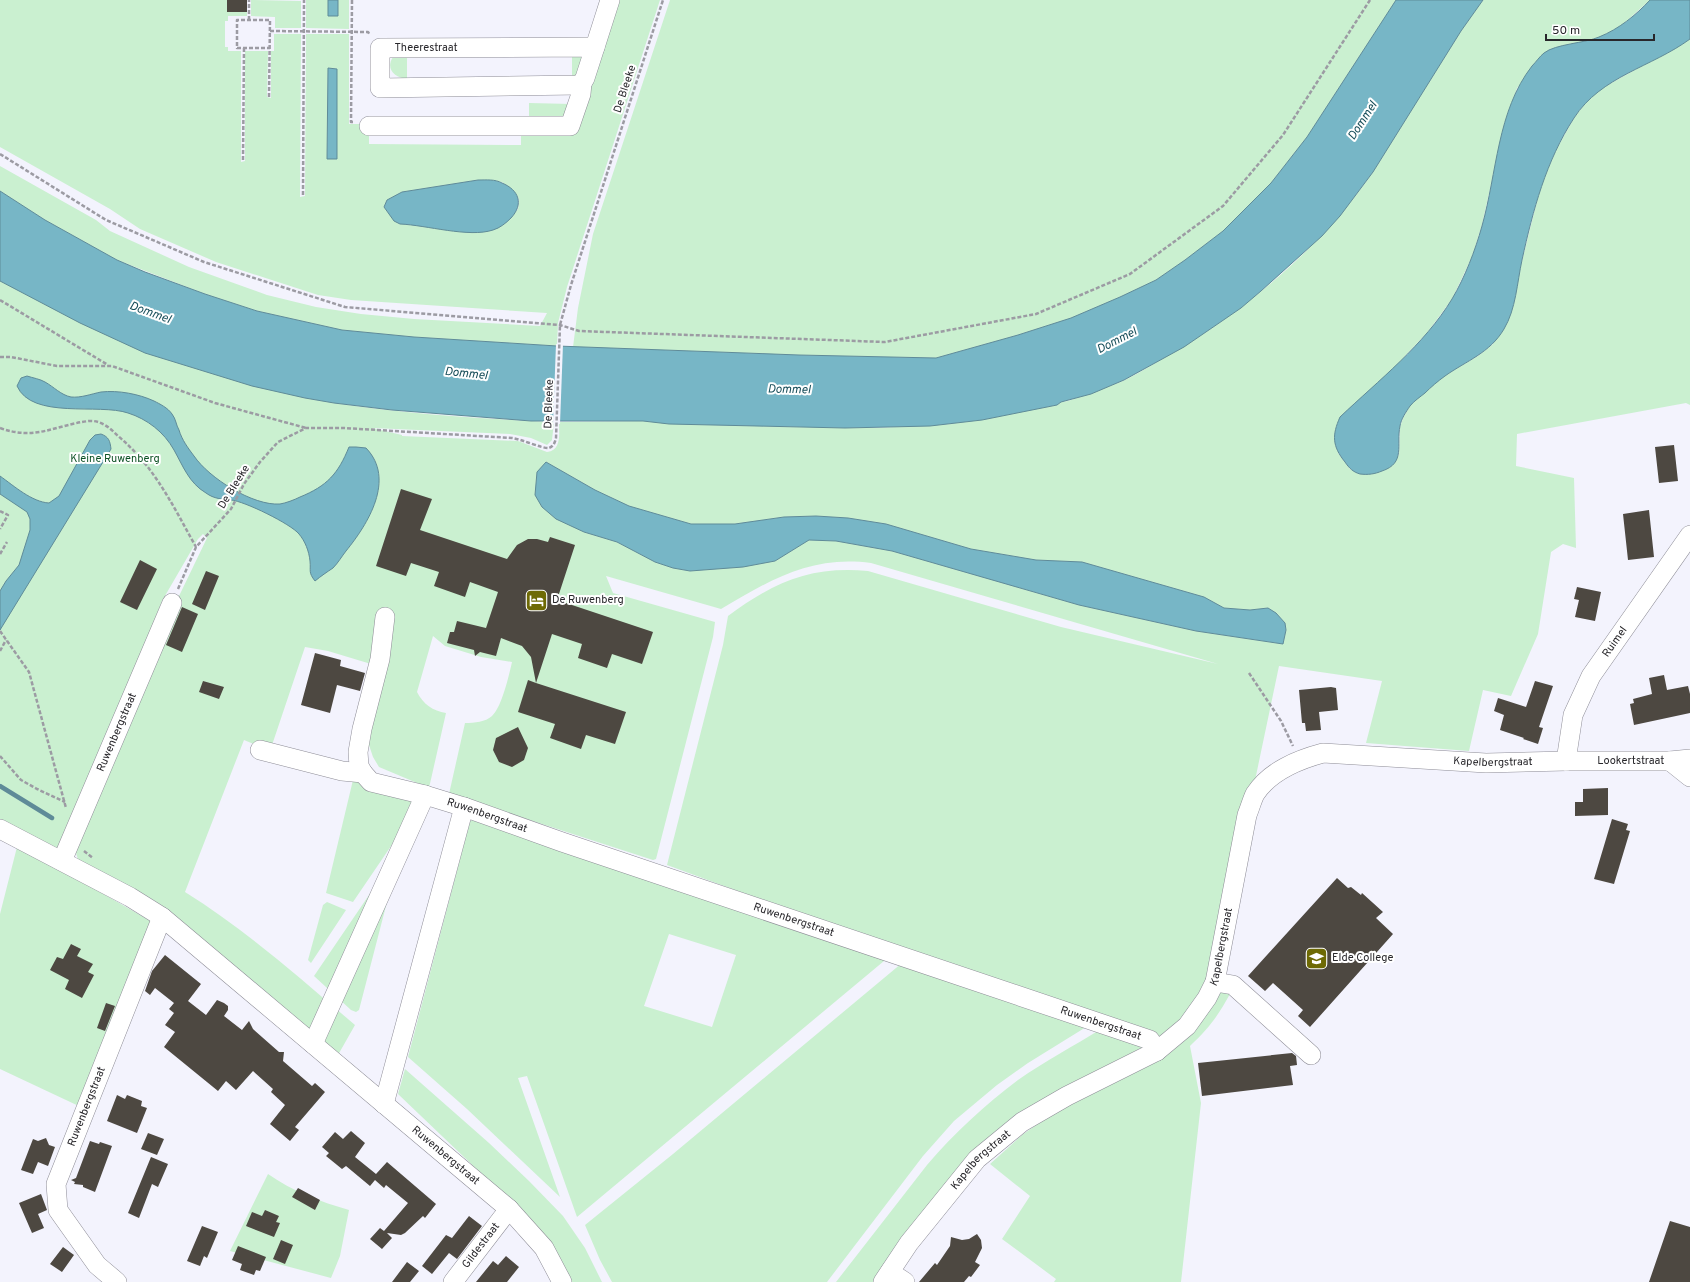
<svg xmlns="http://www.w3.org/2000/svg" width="1690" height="1282" font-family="Overpass,sans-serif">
<rect width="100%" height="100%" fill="#f3f3fd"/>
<!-- green -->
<path fill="#caf0d0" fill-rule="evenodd" d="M0,0H247V16H228V21H225V47H228V51H241V162L245,161V51H268L267,97L271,98V51H274V34H301L300,197L305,196L306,34H349V124H364L369,133V144L521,145V133L574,131L616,0H660L567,287L558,323L557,346L414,337L342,330L257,311L205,294L117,260L45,220L0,191V166L96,220L110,231L189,267L267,295L316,307L361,314L414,319L540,326L547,313L351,300L318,295L216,262L140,229L110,209L0,147ZM328,68L337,69V159H327ZM478,180L502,182L518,197L519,201L518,209L509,220L503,225L488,231L472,232L406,224L389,214L384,207L387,200L402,192Z
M251,0L301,1V28H275V17L251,16Z
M306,0H328V16H338V0H349V29L306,28Z
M670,0H1396L1307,137L1271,183L1223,231L1185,260L1156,280L1120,297L1071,318L1018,335L936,358L799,355L573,347L578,308L593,234Z
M1483,0H1650L1621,26L1599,38L1562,46L1517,88L1503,131L1482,225L1472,257L1452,299L1427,333L1405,356L1338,453L1350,469L1359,474L1399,455L1400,427L1403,418L1411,404L1444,376L1478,356L1493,344L1522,261L1541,185L1556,150L1574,118L1589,98L1606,86L1690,39V405L1686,403L1517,434L1516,466L1574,478L1576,548L1563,544L1551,552L1538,634L1511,696L1483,690L1469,751L1366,743L1382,681L1279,666L1253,790L1205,994L1157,1046L667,865L723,645L728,616C774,582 810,566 868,571L1061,627L1218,664L871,563C811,555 770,580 721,609L606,576L613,593L715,622L713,637L656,859L653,860L449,794L465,723C475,723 485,722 492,716C502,707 509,675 512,662L481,657L445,646L433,636L417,692C423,704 433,711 446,713L429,788L379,767L373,757L368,742L371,664L328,651L305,647L270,751L244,740L185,892C246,930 300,978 355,1025L338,1055L155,901L79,863L74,846L163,622L180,594L207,538L203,534L198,539L162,601L62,854L0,820V278L305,398C386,413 471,418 554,422L552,440L547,445L531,438L510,434L372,428L402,435V436L518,441L547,452C562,450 559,433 559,422L643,421L712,425L876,428L950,424L1057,405L1061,402L1068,401C1087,394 1106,388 1125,380C1139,373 1153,364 1167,356C1247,310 1320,248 1373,172L1461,31ZM546,462L595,490L629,506L691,524H735L784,517L816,516L848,518L886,524L971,549L1036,560L1082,562L1204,597L1224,608L1250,610L1268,608L1276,613L1285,623L1286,630L1283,644L1196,631L1079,605L892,551L836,541L809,540L775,561L690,571L673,568L655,562L617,542L584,532Z
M407,52V79C395,78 385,69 393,57Z
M572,54H587L580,79L572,80Z
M529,103L572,104L565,116L561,118L529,120Z
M353,780L413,801L406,824L353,902L326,893Z
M476,819L890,956L577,1217L527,1076L518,1078L560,1197L467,1109L408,1057L470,821ZM669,934L736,955L712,1027L644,1006Z
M17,847L53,865L154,923L83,1108L0,1069V914Z
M386,870L394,875L359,1010L356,1012L351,1010L314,976Z
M327,902L346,910L311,963L308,960L323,905Z
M902,963L1091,1024L1028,1063L997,1085L954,1121L923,1156L827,1282H612L600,1260L585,1225L673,1154Z
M1214,991L1231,992C1218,1016 1210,1027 1190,1046L1201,1103L1181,1282H1054L1056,1279L1002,1239L1030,1196L990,1164L1022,1135L1053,1113L1143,1063Z
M1101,1029L1153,1049L1000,1132L879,1282H836L927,1165C954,1133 985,1105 1018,1080C1045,1061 1074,1046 1101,1029Z
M405,1069L489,1143L529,1181L563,1216L585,1248L602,1282H570L534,1224L398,1094Z
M268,1174C292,1191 321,1202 349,1210L340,1256L331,1278L230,1251Z"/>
<!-- water -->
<path fill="#77b6c6" stroke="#5f8b98" d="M328,0H338V16H328Z
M1396,0H1483L1461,31L1373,172L1340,216L1322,236L1261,291L1241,308L1184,347L1124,380L1091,394L1061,402L1057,405L982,420L930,426L845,428L669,424L643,421H531L392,410L334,403L305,398L252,386L145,353L80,323L0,281V191L45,220L117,260L145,272L205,294L257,311L342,330L414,337L557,346L799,355L936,358L1018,335L1071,318L1120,297L1156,280L1185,260L1223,231L1271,183L1307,137Z
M1650,0H1690V39C1652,67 1601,76 1574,118C1546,161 1533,210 1522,260C1517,283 1516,309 1504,329C1490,353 1466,361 1445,376C1438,381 1431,387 1425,393C1420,397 1414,401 1410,406C1406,412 1401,419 1400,426C1396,445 1406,463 1382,471C1375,474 1368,475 1360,474C1353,472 1349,468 1345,462C1332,446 1332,435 1340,417C1379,380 1424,345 1452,299C1465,277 1475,251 1482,226C1497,173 1497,111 1532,66C1536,62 1540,56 1544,53C1555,44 1586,43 1599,37C1619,29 1636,15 1650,0Z
M328,68L337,69V159H327Z
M478,180C486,180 495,179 502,183C519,190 524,204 511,218C506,223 500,228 493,230C469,238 426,225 400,224L394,221L384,207L387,200L402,192Z
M27,376C33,378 40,379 45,382C54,387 61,395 71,397C81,398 91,394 101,392C118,390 139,394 154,401C160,404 168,408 172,414C176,419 176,425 179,430C182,440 188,448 194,456C209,478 253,506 280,504C286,503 294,500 300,497C327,486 338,474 349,447H356L366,448C396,479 368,524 346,551C342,556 338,563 333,568C327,572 321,576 315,581C308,572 311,571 310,561C309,551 305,541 299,534C291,524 244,501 231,500C222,499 214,499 206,493C189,483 183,466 174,450C164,432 147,419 128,413C99,403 32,420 17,386L21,378Z
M101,434C109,437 110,441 111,449L0,630V591L6,581L19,565L30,530V519L27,512L0,494V476C14,486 32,502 49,503L59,496L90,440L95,435Z
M546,462L595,490L629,506L691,524H735L784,517L816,516L848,518L886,524L971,549L1036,560L1082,562L1204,597L1224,608L1250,610L1268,608L1276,613L1285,623L1286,630L1283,644L1196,631L1079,605L892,551L836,541L809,540L775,561L743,567L690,571L673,568L655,562L617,542L584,532L556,519L542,507L535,495L537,472Z"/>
<!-- pier -->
<path fill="#f3f3fd" d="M556,344H563L560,424H553Z"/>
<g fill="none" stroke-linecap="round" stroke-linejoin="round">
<!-- stream -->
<path stroke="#5f8b98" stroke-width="4.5" d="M0,786L52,818"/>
</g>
<!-- building -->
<path fill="#4d4841" d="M227,0H247V12H227Z
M1674,445L1678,481L1659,483L1655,447Z
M401,489L432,499L420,530L507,559L517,545L528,539H537L548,542L550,537L575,545L557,600L653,632L642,664L612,654L607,668L578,658L582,644L552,634L536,683L626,712L615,744L586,735L581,749L550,738L555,724L518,712L528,680L536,683L531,657L522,646L501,638L496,656L480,652L475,656L474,650L447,643L450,632H454L457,621L486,628L498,592L470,582L465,597L434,586L439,572L411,563L406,576L376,566Z
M1649,510L1654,557L1628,560L1623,514Z
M140,560L157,569L137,610L120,602Z
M206,571L219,576L205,610L192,604Z
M1577,587L1601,592L1595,621L1575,617L1579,600L1574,599Z
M182,607L198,614L182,652L166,645Z
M315,653L341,660L340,666L365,673L360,691L337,685L330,713L301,705Z
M1664,675L1667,690L1688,686L1690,694V713L1634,725L1630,704L1634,703L1633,699L1652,694L1649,678Z
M203,681L224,687L219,699L199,692Z
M1535,681L1553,686L1539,727L1543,728L1538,744L1523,739L1524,738L1500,730L1504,715L1494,711L1498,698L1526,707Z
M1331,687L1336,688L1338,710L1319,712L1321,730L1306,731L1305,723H1302L1299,690Z
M518,727L528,748L524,760L512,767L499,762L493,750L496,738Z
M1608,788V815L1575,816V802H1583V789Z
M1612,819L1628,824L1626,830L1630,831L1614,884L1594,879Z
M1337,878L1348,888L1351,887L1361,895L1362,893L1383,912L1376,918L1393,934L1310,1027L1298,1016L1303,1010L1273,983L1265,991L1248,976Z
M71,944L81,949L77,956L93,964L88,972L94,975L82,998L65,989L69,980L50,970L57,957L63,959Z
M165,955L201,984L188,1001L206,1015L217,1000L224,1003L228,1006V1010L224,1016L242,1030L249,1021L253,1029L279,1052H284L283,1061L312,1086L315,1083L325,1092L295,1127L299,1130L290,1141L270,1124L285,1105L271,1092L273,1089L253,1071L236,1090L226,1081L218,1091L164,1047L175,1032L165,1025L174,1013L169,1009L174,1003L155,988L150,995L145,991L152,971Z
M106,1003L115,1006L105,1031L97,1028Z
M1292,1053L1296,1056L1297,1065L1290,1066L1293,1085L1202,1096L1198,1063Z
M117,1095L125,1099L127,1095L142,1101L141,1106L147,1108L137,1133L107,1121Z
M351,1131L365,1143L355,1157L376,1174L387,1162L436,1204L425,1218L423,1216L405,1233L401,1235L387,1233L392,1238L382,1249L370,1239L380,1228L384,1231L408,1203L386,1185L384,1188L375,1180L370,1186L346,1166L342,1169L326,1156L329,1153L322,1147L335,1132L343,1139Z
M148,1133L164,1139L157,1155L141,1149Z
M46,1138L49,1145L55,1147L48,1166L38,1162L33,1174L21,1170L33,1139L38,1141Z
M90,1141L99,1144L100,1142L112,1146L95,1192L83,1187V1185L74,1184L75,1182L71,1180L76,1178Z
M151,1157L168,1164L158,1187L152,1184L139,1218L128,1213Z
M298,1188L320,1200L315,1210L292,1197Z
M41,1194L47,1210L38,1214L44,1228L32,1233L19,1203Z
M265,1210L279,1216L276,1222L280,1223L274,1237L246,1226L252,1212L262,1216Z
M469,1216L482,1226L457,1259L449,1253L432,1274L422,1266L446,1235L452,1238Z
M1670,1221L1690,1227V1282H1649Z
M202,1226L218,1232L207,1258L204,1256L200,1266L187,1261Z
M977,1234L981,1240L982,1248L975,1262L980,1265L971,1277L969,1276L964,1282H919L935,1263L937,1265L950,1246L951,1237L962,1240L969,1239Z
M281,1240L293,1245L285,1264L273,1259Z
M238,1246L266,1257L260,1271L256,1270L254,1275L240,1270L242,1264L232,1260Z
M63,1247L74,1255L62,1272L50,1264Z
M506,1256L519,1267L507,1282H476L493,1261L498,1265Z
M407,1262L419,1271L410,1282H392Z"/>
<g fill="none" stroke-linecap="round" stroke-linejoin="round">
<defs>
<g id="minor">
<path d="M595,47L585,78L582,83L578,85L380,88V48Z"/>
<path d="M595,47L610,0"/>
<path d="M369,126H570L581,94L582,83"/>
<path id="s1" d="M385,617L380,659L362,729L358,752L359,766L363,773L371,782L425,795L464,807L562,842L1150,1040L1157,1051"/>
<path d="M260,750L342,771L363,773"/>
<path id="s2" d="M1566,761L1573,715L1591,676L1690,535"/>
<path d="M1670,761L1690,777"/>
<path id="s3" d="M0,829L130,897L162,917L509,1209L544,1248L562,1282"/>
<path id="s4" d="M62,861L172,603"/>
<path d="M1215,982L1233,985L1311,1055"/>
<path d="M313,1044L425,795"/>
<path d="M384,1104L464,807"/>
<path d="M890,1272L905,1282"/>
<path id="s5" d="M117,1282L97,1265L58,1210L56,1184L162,917"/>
<path id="s6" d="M453,1282L509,1209"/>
<path id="s7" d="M883,1282L909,1243L977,1159L1022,1122L1067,1096L1157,1051L1187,1026L1207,998L1215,982L1247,815C1250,808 1252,800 1255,794C1270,771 1297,760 1323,753L1486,763L1566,761H1670L1690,759"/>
</g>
</defs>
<!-- minor casing -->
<use href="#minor" stroke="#8e8d97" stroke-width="20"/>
<!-- path -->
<path stroke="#9c9ba3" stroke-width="2.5" stroke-dasharray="4 2" stroke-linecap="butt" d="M352,0L351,122H355
M249,20V0
M270,31L368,32L370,35
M269,97L270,20H237V48H270
M0,154L106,220L204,262L345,307L560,325L579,331L885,342L1036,314L1130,274L1223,206L1283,135L1370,0
M243,160L244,48
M303,195L304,0
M0,300L108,365
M0,357H11L57,366H112L215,403L306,428
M0,428C36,441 55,425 89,421C101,420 110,428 118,436C155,467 173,506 196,547
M0,511L8,515L0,529
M0,554L7,542
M178,589L196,547L231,509L244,484L260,462L278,442L306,428H344L512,438C521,439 543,449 549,448C554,446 555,442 556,438L560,325L571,285L663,0
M0,631L29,672L66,808
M0,651L6,640
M1249,673L1281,721L1293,746
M0,756L21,780L37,789L65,802
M84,851L93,858"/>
<!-- minor -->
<use href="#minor" stroke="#fff" stroke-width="19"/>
</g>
<!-- icons -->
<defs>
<symbol id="hotel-square" viewBox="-11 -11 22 22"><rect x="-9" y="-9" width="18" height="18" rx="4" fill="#6e6a05" stroke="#fff"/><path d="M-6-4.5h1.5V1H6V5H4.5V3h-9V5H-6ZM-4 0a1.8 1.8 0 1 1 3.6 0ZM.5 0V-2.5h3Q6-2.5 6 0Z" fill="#fff"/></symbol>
<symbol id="school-square" viewBox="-11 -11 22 22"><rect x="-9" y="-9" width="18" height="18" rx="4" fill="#6e6a05" stroke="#fff"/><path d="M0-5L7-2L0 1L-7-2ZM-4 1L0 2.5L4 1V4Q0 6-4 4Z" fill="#fff"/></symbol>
</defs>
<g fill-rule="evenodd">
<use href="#hotel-square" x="524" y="588" width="25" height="25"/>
<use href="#school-square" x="1304" y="946" width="25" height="25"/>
</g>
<g text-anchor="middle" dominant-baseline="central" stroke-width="4" stroke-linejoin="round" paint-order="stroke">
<!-- street labels -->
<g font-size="11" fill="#28272b" stroke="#fff">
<text x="426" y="48">Theerestraat</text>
<text transform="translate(625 89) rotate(-72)">De Bleeke</text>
<text transform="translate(549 404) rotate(-88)">De Bleeke</text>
<text transform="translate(234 487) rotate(-58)">De Bleeke</text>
<text stroke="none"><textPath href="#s2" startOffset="131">Ruimel</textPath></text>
<text stroke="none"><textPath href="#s4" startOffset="140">Ruwenbergstraat</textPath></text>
<text stroke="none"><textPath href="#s7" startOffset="901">Kapelbergstraat</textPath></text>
<text stroke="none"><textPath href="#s7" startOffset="1039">Lookertstraat</textPath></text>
<text stroke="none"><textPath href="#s1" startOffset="293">Ruwenbergstraat</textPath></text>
<text stroke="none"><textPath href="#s1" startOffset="617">Ruwenbergstraat</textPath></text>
<text stroke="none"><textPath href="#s7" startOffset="493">Kapelbergstraat</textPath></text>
<text stroke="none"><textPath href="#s1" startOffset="941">Ruwenbergstraat</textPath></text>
<text stroke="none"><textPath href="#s5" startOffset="203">Ruwenbergstraat</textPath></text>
<text stroke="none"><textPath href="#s3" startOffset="555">Ruwenbergstraat</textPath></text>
<text stroke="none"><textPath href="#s7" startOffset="157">Kapelbergstraat</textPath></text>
<text stroke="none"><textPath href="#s6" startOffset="46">Gildestraat</textPath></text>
</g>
<!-- park labels -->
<g font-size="11" fill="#0f5326" stroke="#fff">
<text x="115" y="459">Kleine Ruwenberg</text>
</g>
<!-- poi labels -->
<g font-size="11" fill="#28272b" stroke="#fff" text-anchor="start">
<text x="552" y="600">De Ruwenberg</text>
<text x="1332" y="958">Elde College</text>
</g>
<!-- water labels -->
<g font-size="12" font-style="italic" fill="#164d59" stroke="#fff">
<text transform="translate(1363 121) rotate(-57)">Dommel</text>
<text transform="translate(150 313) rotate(20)">Dommel</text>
<text transform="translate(1117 341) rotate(-27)">Dommel</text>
<text transform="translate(466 374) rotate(6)">Dommel</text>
<text transform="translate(789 390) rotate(1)">Dommel</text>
</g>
</g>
<!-- scale -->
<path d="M1546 34v6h108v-6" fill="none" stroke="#28272b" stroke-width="2"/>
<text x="1552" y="34" font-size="12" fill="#28272b" stroke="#ffffff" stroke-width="3" paint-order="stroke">50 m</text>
</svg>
